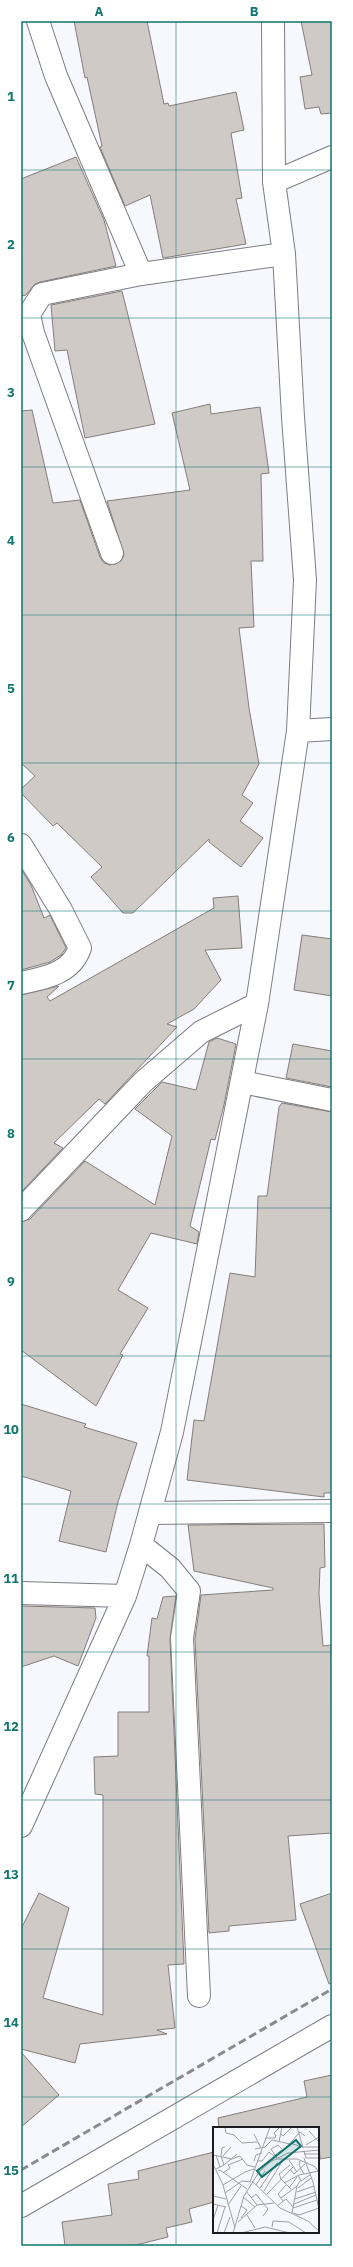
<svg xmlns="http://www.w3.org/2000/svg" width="353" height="2267" font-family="'IBM Plex Sans',sans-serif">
<rect width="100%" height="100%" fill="#f7f7fe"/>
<!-- building -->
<path fill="#d0cac7" stroke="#847e7b" d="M74,21H147L164,104L168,103L169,106L236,92L244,130L231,133L242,198L236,199L246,244L163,258L150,195L125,206L100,147L102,146L87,77L85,78Z
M301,21H332V113L321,114L319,107L305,109L300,77L312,75Z
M76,157L104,220L116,266L40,282L35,284L26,295L21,296V179Z
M122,291L155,424L85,438L67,350L55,351L51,305Z
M210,404L211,414L260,407L269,473L261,474L263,561H251L254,627L239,628L249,708L259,764L242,795L253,803L240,821L263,838L241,867L209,842V839L133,913H123L91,877L102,867L57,823L53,826L21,793V789L35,776L21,763V411L32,410L53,503L80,500L100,557L104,563L110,565L121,561L124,555L107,501L190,490L172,413Z
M21,869L31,885L44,918L50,915L66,948L61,955L50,962L21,970Z
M238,896L242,948L205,950L221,980L194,1009L167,1024L177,1027L105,1104L99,1099L54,1143L63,1148L21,1192V995L59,986L47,997L50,1001L214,908L213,898Z
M302,935L332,939V996L294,990Z
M217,1038L236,1044L224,1105L215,1140L211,1139L190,1226L199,1232L197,1244L151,1233L118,1290L148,1308L120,1354L123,1355L96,1406L21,1350V1222L30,1219L85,1161L155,1205L172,1136L135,1109L162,1082L196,1090L209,1042Z
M293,1044L332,1051V1087L286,1078Z
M282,1103L332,1112V1493H324V1497L187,1480L194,1420L204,1421L230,1273L255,1277L258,1196H267L279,1107Z
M21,1404L86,1424L84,1427L137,1443L118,1502L106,1552L59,1541L71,1491L21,1476Z
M324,1524L325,1567L320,1568L319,1594L323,1646L331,1645L332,1833L288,1836L296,1920L229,1926V1931L209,1933L195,1639L201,1595L273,1590V1588L194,1571L188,1525Z
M176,1596L170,1639L184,1964L168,1965L175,2028L157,2030L167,2034L80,2044L75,2063L21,2049V1929L39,1893L69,1908L43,1998L103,2015V1795L95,1794L94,1757L118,1756V1712H149V1656H147L152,1618L157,1619L163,1597Z
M21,1606L95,1608L96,1618L78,1666L54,1656L21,1667Z
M332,1893V1983L329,1984L300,1904Z
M21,2052L59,2095L21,2127Z
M332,2075V2157L320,2159L318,2128H219L218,2118L307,2097L304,2081Z
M214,2152V2202L189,2209L192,2222L166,2228L168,2237L132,2246H65L62,2222L112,2215L108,2184L139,2179L138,2171Z"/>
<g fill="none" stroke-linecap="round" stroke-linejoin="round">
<defs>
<path id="minor" d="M38,21L56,76L141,274
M274,182L332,157
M112,553L33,333L29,314L42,294L141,274L284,254
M298,731L332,729
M21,845L61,910L80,948C71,974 44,978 21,983
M242,1082L332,1100
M21,1210L143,1082L201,1032L257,1004
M150,1513L332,1511
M141,1545L170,1568L189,1591L182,1638L199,1996
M21,1593L125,1596
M21,1826L125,1596L141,1545L172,1432L257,1004L298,731L305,580L293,417L284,254L274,182L273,21
M21,2206L332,2026"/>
</defs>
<!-- minor casing -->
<use href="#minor" stroke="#7d7d82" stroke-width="24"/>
<!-- minor -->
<use href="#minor" stroke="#fff" stroke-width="22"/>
<!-- rail -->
<path stroke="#8b8b8f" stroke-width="3" stroke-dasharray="8 4" stroke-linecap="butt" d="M21,2170L332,1989"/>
</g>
<!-- grid -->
<path fill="none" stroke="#0f766e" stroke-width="1" stroke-opacity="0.55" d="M176,21V2246M21,170H332M21,318H332M21,467H332M21,615H332M21,763H332M21,911H332M21,1059H332M21,1208H332M21,1356H332M21,1504H332M21,1652H332M21,1800H332M21,1949H332M21,2097H332"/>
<!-- overview -->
<g transform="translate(213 2127)">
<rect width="106" height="106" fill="#f7f7fe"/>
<path fill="none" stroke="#9f9fa4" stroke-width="1" d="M12,0L13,6L21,8L29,16L44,15M84,0L90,21M96,4L106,15M67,6L70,9L79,0M41,7L48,21M63,9L61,6L67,0M52,11H62L63,8M66,15L69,0M77,16L89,20H106M93,18L106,10M42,22L52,20L59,13L77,17M70,24L87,5L92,9M91,24L93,31H106M91,27H106M0,28L19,32L27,29L34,38L42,40M3,28L7,40L3,42M10,29L18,20M64,31L58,22L65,18L69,22M91,31L100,55L106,82M63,32H84L101,39L105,44M76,33L84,45M41,34L43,28L49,26M44,34H49L56,25L61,29L69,23M87,34L86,38L91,47M0,37L10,58L22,101M11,38L24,27M7,40L11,38L8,29L9,21L12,20M77,42L81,47L92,37M5,44L7,43L34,62M10,46L17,41L15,38L30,32M85,48L88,54L97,48M67,51L78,62M68,51L66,47L77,38M39,54L67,81L95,94L106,104M37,55L57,0M71,56L86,48L106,44M10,58L32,45L41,42L46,45M43,58L52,44M47,61L64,36L68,38M76,61L84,50M85,61L98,51M33,64L44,78M51,64L70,33M84,65L101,59M12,66L29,54L38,55M54,67L80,40M0,69L13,72M30,70L42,80M38,71L43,67L55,82L50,89M68,71L84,59L87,54M82,72L103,65M70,74L65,67L73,58M0,77L13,80M81,77L103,68M15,78L28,59M64,79L73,72L80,80M80,81L104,73M79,86L84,59M80,86L86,88L106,81M34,88L42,101M28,91L34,83L28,79M0,93L5,78M25,95L44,78L61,76M59,100L60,94L76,95L93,106M4,106L12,80M11,106L17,90M20,106L31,69L46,45L57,35L75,26L106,23M28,106L52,100L77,106"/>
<path fill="#0f766e" fill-opacity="0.15" stroke="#0f766e" stroke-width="2" d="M83,13L88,19L49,50L44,44Z"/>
<rect width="106" height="106" fill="none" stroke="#1c1c1e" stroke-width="2"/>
</g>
<!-- border -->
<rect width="353" height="2267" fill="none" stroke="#ffffff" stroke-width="44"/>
<rect x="22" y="22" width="309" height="2223" fill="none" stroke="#0f766e" stroke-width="1.5"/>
<g font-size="13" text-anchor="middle" font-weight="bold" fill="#0f766e">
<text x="99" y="16">A</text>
<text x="254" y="16">B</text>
<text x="11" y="101">1</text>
<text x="11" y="249">2</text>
<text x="11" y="397">3</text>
<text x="11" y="545">4</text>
<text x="11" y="693">5</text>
<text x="11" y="842">6</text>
<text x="11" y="990">7</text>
<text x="11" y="1138">8</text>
<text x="11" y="1286">9</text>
<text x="11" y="1434">10</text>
<text x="11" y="1583">11</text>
<text x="11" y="1731">12</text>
<text x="11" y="1879">13</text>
<text x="11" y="2027">14</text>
<text x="11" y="2175">15</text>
</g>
</svg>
